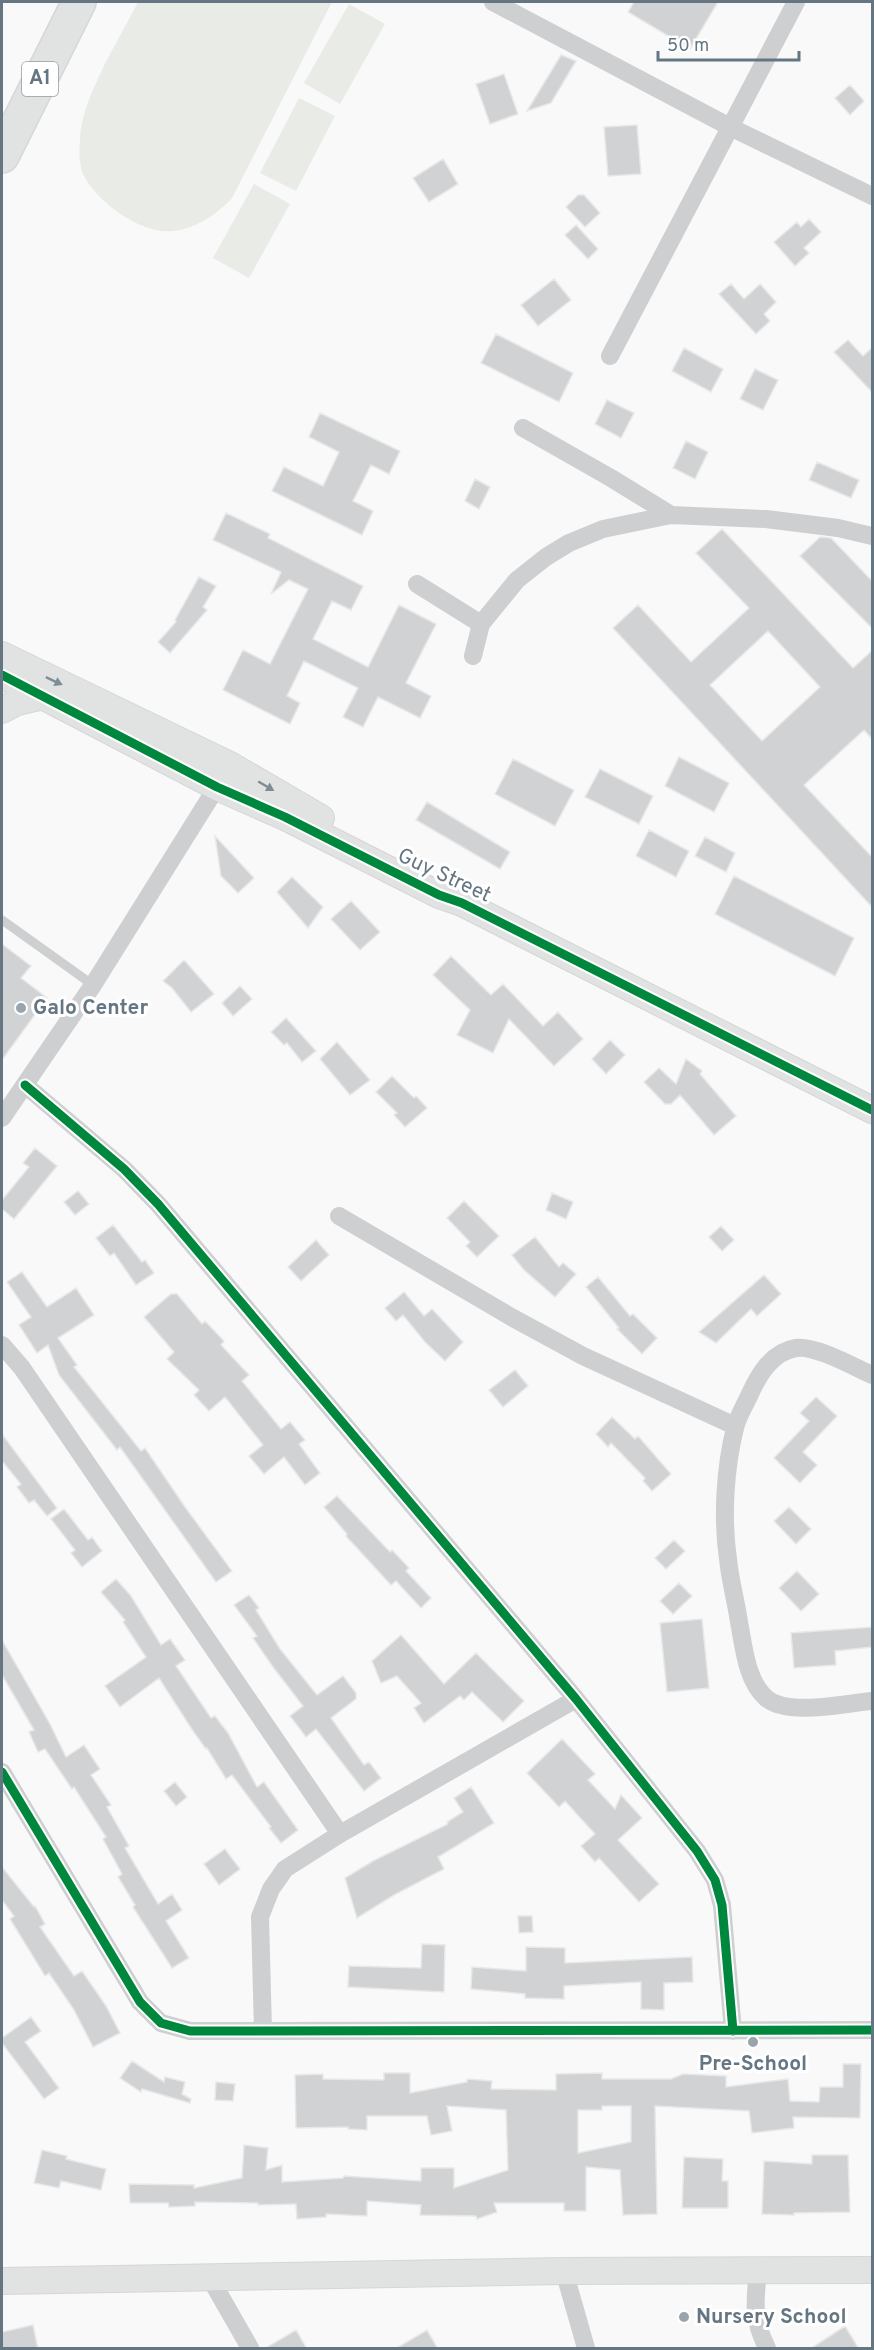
<svg xmlns="http://www.w3.org/2000/svg" width="874" height="2350" font-family="Overpass,sans-serif">
<rect width="100%" height="100%" fill="#f9f9f9"/>
<!-- green -->
<path fill="#e8ebe6" d="M138,2H332L232,198C217,214 197,228 174,231C142,235 98,203 84,176C79,166 79,151 80,140C81,98 119,40 138,2Z
M349,4L385,24L340,104L304,83Z
M299,98L335,116L296,191L260,173Z
M254,184L290,204L249,278L213,258Z"/>
<!-- building -->
<path fill="#d0d2d3" stroke="#e8e8e8" stroke-width="1.5" fill-rule="evenodd" d="M634,2H718L690,49L628,12Z
M561,55L576,61L551,103L527,111Z
M504,74L518,114L490,124L476,84Z
M850,85L864,101L850,115L835,98Z
M637,125L641,174L608,176L604,127Z
M443,159L458,184L429,202L413,178Z
M578,195H584L600,213L585,227L566,207Z
M809,219L821,232L804,248L809,253L795,266L774,242L797,222L801,227Z
M576,225L598,249L588,259L565,235Z
M554,279L571,300L538,326L521,305Z
M731,284L744,299L760,284L776,302L764,314L770,321L756,334L719,294Z
M496,334L573,373L559,402L481,363Z
M848,340L863,356L873,347V393L834,352Z
M684,348L723,369L711,392L672,371Z
M755,369L778,380L763,410L740,399Z
M607,400L634,413L621,438L595,424Z
M320,413L400,451L389,474L371,465L353,501L373,511L362,535L272,491L284,467L323,486L339,452L309,437Z
M686,441L708,452L695,479L673,468Z
M817,462L859,480L851,498L809,480Z
M475,479L490,487L479,509L465,501Z
M226,513L270,534L268,538L363,586L351,610L332,601L313,639L368,667L399,605L436,624L406,683L431,696L420,718L378,697L363,727L343,717L358,688L304,661L287,696L300,703L290,724L223,690L243,650L270,664L308,589L289,580L271,594L281,572L213,540Z
M722,529L853,668L873,650V740L864,730L804,785L873,858V908L613,628L638,605L691,662L749,608L696,553ZM768,631L820,687L762,741L710,685Z
M820,537L831,538L873,582V629L800,556Z
M199,577L216,586L203,607L207,610L170,653L158,642L176,622L175,620Z
M679,757L729,783L714,812L665,786Z
M513,759L574,790L555,826L495,794Z
M600,769L653,796L639,824L585,797Z
M427,802L510,852L500,869L416,820Z
M649,830L689,851L676,877L636,856Z
M215,836L254,878L238,893L221,876Z
M705,837L735,853L726,872L695,856Z
M734,876L854,938L835,976L715,914Z
M292,877L323,907L308,928L277,892Z
M351,901L380,932L360,950L331,919Z
M2,944L31,966L21,978L47,998L2,1060Z
M451,956L491,995L503,984L543,1026L558,1012L583,1039L554,1066L509,1019L493,1053L457,1035L470,1010L433,975Z
M184,960L214,994L191,1012L172,988L163,981Z
M240,986L252,999L233,1016L222,1003Z
M286,1018L316,1051L302,1062L287,1043L284,1045L271,1032Z
M610,1040L625,1055L606,1074L592,1059Z
M337,1042L370,1080L350,1095L320,1059Z
M686,1059L702,1071L700,1074L736,1116L714,1135L680,1095L671,1104H665L644,1082L659,1068L676,1084Z
M392,1076L414,1098L416,1096L427,1108L405,1127L394,1115L397,1113L376,1092Z
M35,1148L57,1166L14,1219L2,1209V1200L29,1167L23,1163Z
M78,1191L89,1204L75,1215L64,1202Z
M552,1193L573,1202L566,1219L546,1210Z
M464,1201L499,1236L477,1257L466,1246L470,1242L447,1218Z
M113,1225L142,1262L145,1260L154,1273L136,1285L114,1253L110,1256L96,1238Z
M721,1226L734,1240L722,1251L709,1237Z
M535,1237L559,1267L563,1263L576,1274L555,1297L524,1270L512,1255Z
M316,1240L329,1255L301,1281L288,1267Z
M22,1272L47,1307L76,1288L94,1315L58,1338L77,1365L74,1367L141,1451L145,1448L185,1507L232,1571L216,1582L120,1447L117,1450L59,1375L48,1345L37,1353L19,1325L31,1317L7,1282Z
M764,1275L781,1294L757,1316L751,1309L716,1343L699,1332Z
M598,1277L630,1316L633,1314L657,1338L642,1354L617,1329L619,1328L586,1287Z
M404,1292L424,1316L432,1309L463,1342L445,1361L425,1342L403,1315L396,1321L385,1308Z
M171,1294H177L202,1324L205,1321L224,1341L221,1345L249,1375L242,1381L281,1429L290,1422L305,1440L299,1444L320,1473L305,1485L284,1457L264,1474L249,1456L263,1445L225,1397L209,1411L194,1395L199,1390L167,1359L174,1352L144,1317Z
M515,1370L528,1386L503,1407L489,1390Z
M816,1397L837,1416L803,1452L817,1465L800,1483L774,1458L809,1421L800,1413Z
M612,1417L635,1439L638,1436L671,1474L652,1491L643,1481L645,1478L611,1443L608,1447L596,1434Z
M2,1434L57,1508L47,1516L34,1500L29,1503L17,1487L21,1484L2,1461Z
M337,1496L390,1552L392,1550L409,1568L406,1571L431,1598L421,1608L396,1581L391,1585L346,1536L347,1534L324,1507Z
M789,1507L811,1529L796,1544L774,1521Z
M64,1509L88,1540L92,1537L102,1551L82,1567L71,1553L75,1550L51,1519Z
M674,1540L685,1551L666,1569L655,1558Z
M797,1571L819,1594L801,1611L779,1588Z
M116,1579L131,1596L161,1645L170,1639L185,1660L176,1666L211,1718L215,1716L228,1733L257,1787L264,1782L298,1830L281,1843L269,1828L271,1827L232,1775L226,1779L207,1748L206,1749L193,1731L159,1678L120,1707L105,1686L146,1657L123,1622L125,1620L101,1592Z
M679,1583L692,1596L673,1614L660,1601Z
M249,1595L259,1608L256,1610L280,1649L317,1695L343,1676L356,1693V1699L331,1718L364,1765L369,1762L381,1778L364,1791L316,1729L306,1737L290,1716L303,1706L273,1667L253,1638L257,1636L234,1605Z
M702,1619L709,1688L667,1692L660,1623Z
M873,1627V1647L835,1651L836,1665L794,1668L791,1633Z
M401,1635L444,1684L476,1653L524,1701L503,1722L472,1692L464,1700L460,1696L424,1723L414,1708L421,1703L397,1676L381,1683L372,1661Z
M2,1640L50,1724L66,1757L84,1745L100,1769L91,1775L111,1805L107,1807L129,1846L125,1848L158,1904L172,1894L182,1910L166,1921L189,1958L172,1968L133,1907L135,1905L118,1877L122,1874L103,1839L106,1837L74,1787L72,1789L45,1749L38,1752L29,1732L34,1730L2,1675Z
M562,1739L595,1774L588,1780L615,1809L621,1795L642,1818L618,1840L659,1884L639,1902L599,1858L595,1862L581,1846L595,1834L565,1801L559,1807L527,1773Z
M175,1782L187,1797L176,1806L164,1791Z
M471,1787L494,1823L438,1857L444,1869L394,1895L357,1918L345,1878L373,1861L448,1824L447,1822L463,1812L454,1798Z
M225,1849L240,1869L219,1885L204,1864Z
M2,1867L34,1907L35,1906L45,1924L40,1927L74,1976L82,1971L106,2006L120,2033L93,2047L74,2010L49,1973L45,1976L10,1919L14,1916L2,1900Z
M518,1916H532L533,1932L519,1933Z
M422,1944L445,1945L444,1992L348,1987L349,1966L421,1968Z
M526,1947L565,1948V1963L692,1957L693,1982L664,1983V2010L641,2009V1982L564,1986V1999L525,1998V1994L471,1989L472,1967L526,1971Z
M31,2017L41,2031L25,2042L59,2088L44,2099L2,2043V2038Z
M132,2061L164,2082L165,2077L185,2082L182,2094L191,2099L190,2103L142,2089L141,2092L120,2078Z
M843,2064H861L860,2118L793,2117L794,2128L752,2133L749,2111L655,2106L657,2214L623,2215L620,2170L586,2167V2211H564V2203H494L497,2212L477,2219L476,2216L420,2215L421,2205L367,2201V2216L326,2214V2217L297,2219L296,2204L258,2205V2203L195,2202V2206L169,2207L168,2203H130L129,2184L194,2185V2188L242,2178L244,2145L268,2148L266,2170L282,2165V2182L343,2178L344,2176L421,2181V2168H454V2188L508,2170L506,2110L447,2106L452,2131L431,2135L427,2116H367V2130L348,2129V2127L296,2128L295,2075L323,2074V2079L384,2080V2073H410V2093L467,2082V2079L492,2081L491,2089L556,2090V2074L602,2073V2079H671L683,2074L726,2076V2087L788,2079L790,2101L819,2102L820,2087H843ZM602,2106H631V2142L578,2153V2110H602Z
M216,2082L235,2084L233,2101L215,2100Z
M42,2150L67,2156L66,2159L106,2169L101,2190L61,2181L59,2188L34,2183Z
M812,2155H848L850,2212L794,2213V2215L762,2214L764,2161L812,2164Z
M684,2157L723,2159L722,2181H728V2208H682Z
M33,2325L38,2349H2V2332Z
M845,2326L859,2349H810Z
M296,2330L307,2349H264Z
M427,2330L438,2349H395Z"/>
<g fill="none" stroke-linecap="round" stroke-linejoin="round">
<defs>
<path id="secondary" d="M2,655L230,765L321,818
M2,675L217,787L285,817L439,895L462,903L872,1110
M2,710L17,702L43,696
M2,2281L564,2271L872,2270"/>
<path id="highway" d="M2,156L79,2"/>
</defs>
<!-- secondary casing -->
<use href="#secondary" stroke="#d5d6d7" stroke-width="28"/>
<!-- highway casing -->
<use href="#highway" stroke="#d5d6d6" stroke-width="36"/>
<!-- lane -->
<path stroke="#cecfd0" stroke-width="9" d="M2,920L93,985"/>
<!-- street -->
<path stroke="#cecfd0" stroke-width="18" d="M493,2L730,127L872,196
M610,356L796,2
M523,428L611,478L671,515
M417,584L481,624
M473,656L481,624L517,580L546,557L569,543L603,529L671,515L766,519L838,528L872,536
M25,1085L124,1169L158,1204L576,1699L697,1851L715,1880L722,1905L733,2031
M2,1118L93,985L223,777
M339,1216L513,1318L583,1356L735,1426
M2,1345L22,1368L340,1834
M872,1375C854,1367 815,1345 796,1348C772,1352 759,1374 750,1394C745,1405 738,1416 735,1428C725,1468 722,1518 728,1559C730,1580 736,1601 739,1622C744,1647 746,1680 766,1698C788,1717 845,1703 872,1701
M2,1772L140,2002L161,2023L190,2031L872,2030
M263,2031L260,1917L271,1889L285,1869L340,1834L576,1699
M758,2270C755,2303 752,2318 767,2348
M564,2271L586,2348
M210,2278L250,2348"/>
<!-- secondary -->
<use href="#secondary" stroke="#e1e2e2" stroke-width="26"/>
<!-- highway -->
<use href="#highway" stroke="#e1e2e2" stroke-width="33"/>
<defs>
<path id="cycleway" d="M2,675L217,787L285,817L439,895L462,903L872,1110
M25,1085L124,1169L158,1204L576,1699L697,1851L715,1880L722,1905L733,2031
M2,1772L140,2002L161,2023L190,2031L872,2030"/>
</defs>
<!-- cycleway casing -->
<use href="#cycleway" stroke="#fff" stroke-width="13"/>
<!-- cycleway -->
<use href="#cycleway" stroke="#00873e" stroke-width="9"/>
</g>
<!-- one-way arrows -->
<defs><path id="oneway-solid" d="M-6-.8H1V-3.2L6.5 0L1 3.2V.8H-6Z" transform="scale(1.5)"/></defs>
<g fill="#7e8c96">
<use href="#oneway-solid" transform="translate(54 681) rotate(25)"/>
<use href="#oneway-solid" transform="translate(266 786) rotate(30)"/>
</g>
<!-- markers -->
<g fill="#99a4ac" stroke="#fff" stroke-width="2">
<circle cx="21" cy="1008" r="6"/>
<circle cx="753" cy="2042" r="6"/>
<circle cx="684" cy="2317" r="6"/>
</g>
<g text-anchor="middle" dominant-baseline="central" stroke-width="6" stroke-linejoin="round" paint-order="stroke">
<!-- shield labels -->
<rect fill="#fff" stroke="#939fa8" stroke-width="1.5" x="22" y="62" width="36" height="34" rx="4.5"/>
<g font-size="20" font-weight="bold" fill="#657683">
<text x="40" y="79">A1</text>
</g>
<!-- street labels -->
<g font-size="21" fill="#657683" stroke="#fff">
<text transform="translate(444 876) rotate(25)">Guy Street</text>
</g>
<!-- poi labels -->
<g font-size="21" font-weight="bold" fill="#657683" stroke="#fff" text-anchor="start">
<text x="33" y="1008">Galo Center</text>
<text x="753" y="2064" text-anchor="middle">Pre-School</text>
<text x="696" y="2317">Nursery School</text>
</g>
</g>
<!-- border -->
<rect width="874" height="2350" fill="none" stroke="#657683" stroke-width="6"/>
<!-- scale -->
<path d="M658 51v9h141v-9" fill="none" stroke="#657683" stroke-width="3"/>
<text x="667" y="51" font-size="18" fill="#657683" stroke="#ffffff" stroke-width="4.5" paint-order="stroke">50 m</text>
</svg>
